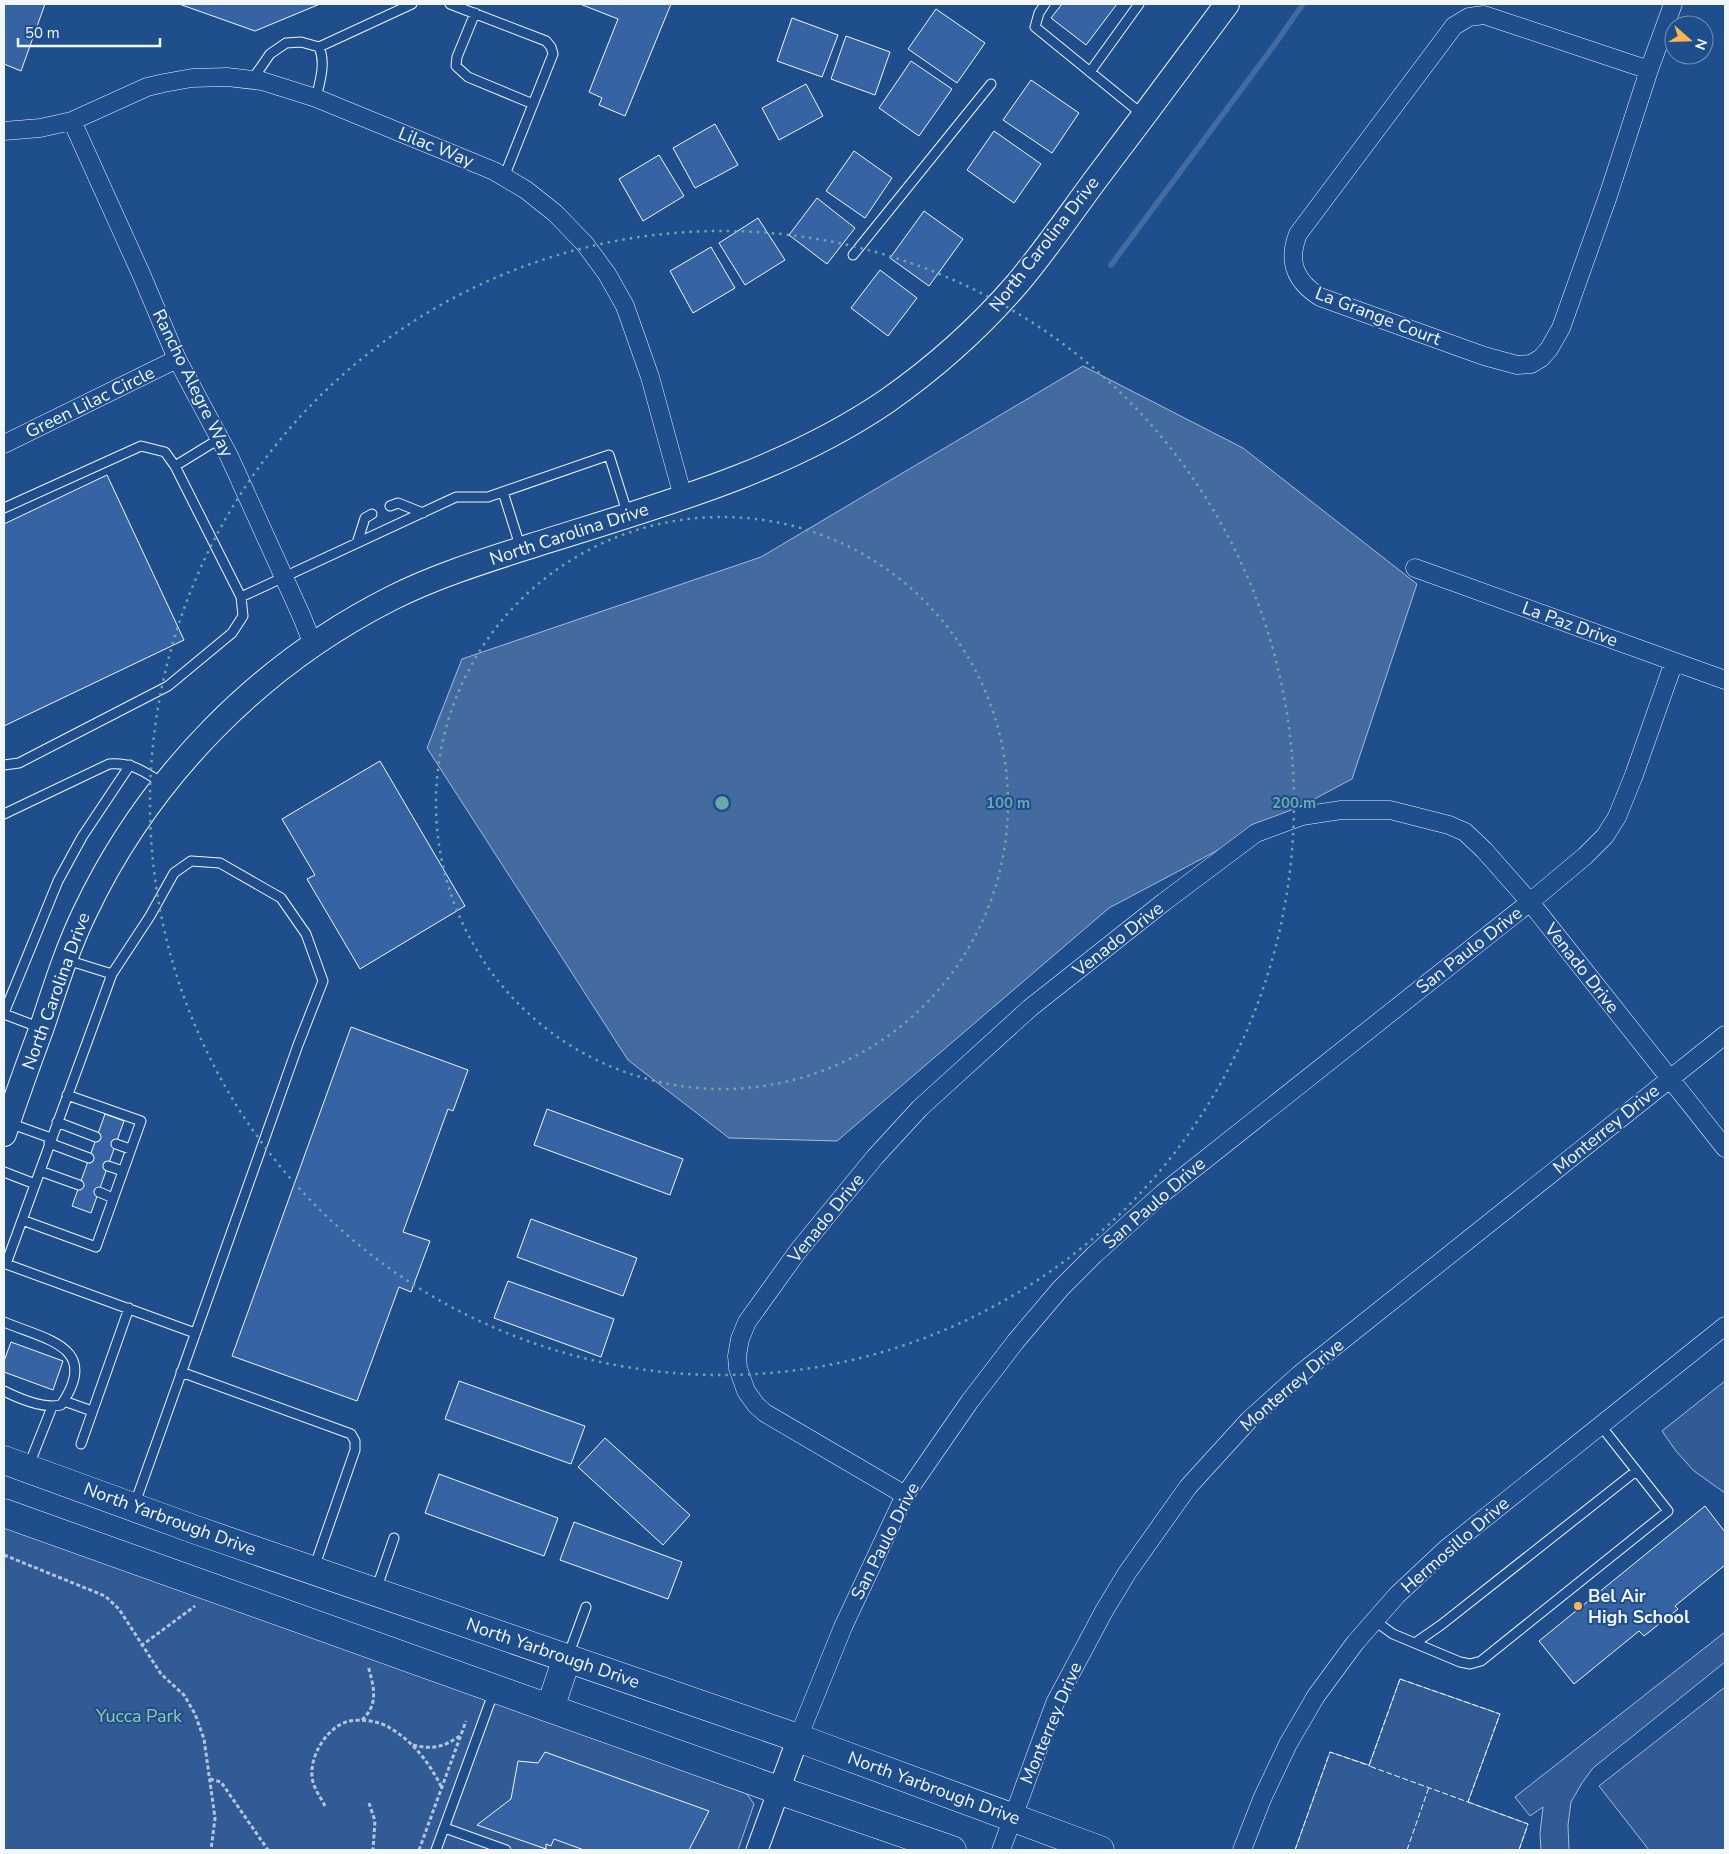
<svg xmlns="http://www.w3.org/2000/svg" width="1729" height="1854" font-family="'Nunito Sans',sans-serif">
<rect width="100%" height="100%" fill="#1f4e8c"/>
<!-- built -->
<path fill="#305b95" stroke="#a8bbd7" d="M1725,1381V1493L1694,1471L1676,1451L1662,1431Z
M4,1524L742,1787L754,1804L738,1850H4Z
M1725,1632V1662L1593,1768L1582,1783L1571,1802L1568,1825L1569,1850H1541L1540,1833L1543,1807L1530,1816L1515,1797Z
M1400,1679L1500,1714L1468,1802L1528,1824L1519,1850H1295L1330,1752L1369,1765Z
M1725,1687V1850H1649L1599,1786Z"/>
<!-- water -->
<path fill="#446ba0" stroke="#a8bbd7" d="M1083,366L1243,448L1417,584L1352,779L1109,908L837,1141L729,1138L628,1060L427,748L462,659L761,557Z"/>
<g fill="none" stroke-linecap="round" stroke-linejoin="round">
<!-- stream -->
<path stroke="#446ba0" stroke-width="5.5" d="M1111,265L1275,44L1303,4"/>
</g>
<!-- building -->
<path fill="#3563a3" stroke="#f2f6ff" d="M4,4H45L21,71L4,64Z
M179,4H320L255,31Z
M580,4H671L625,116L599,105L602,98L589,92L618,19Z
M1062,4H1117L1086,45L1051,18Z
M936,9L985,43L957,83L908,49Z
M792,18L838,35L822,77L777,61Z
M846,36L890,52L875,95L831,79Z
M911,61L952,89L919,136L879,108Z
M1031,80L1079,113L1052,153L1003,120Z
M806,84L823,116L779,140L762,108Z
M715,124L738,165L695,188L673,148Z
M994,131L1041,164L1014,203L967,170Z
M854,151L892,178L865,218L826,191Z
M659,155L684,196L643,221L619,179Z
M817,198L855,228L827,264L789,235Z
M924,211L963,239L929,286L890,258Z
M758,218L785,260L745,285L719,243Z
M711,247L735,288L693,313L670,271Z
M880,270L917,298L888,336L851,308Z
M107,475L184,640L4,726V524Z
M380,761L465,906L360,969L307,879L315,875L282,819Z
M351,1027L468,1070L453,1111L448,1109L403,1232L430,1241L411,1292L399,1287L357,1401L232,1356Z
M547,1109L683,1159L670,1195L534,1145Z
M105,1114L124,1121L91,1213L72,1206Z
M531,1219L637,1258L623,1296L517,1257Z
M508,1281L614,1319L601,1357L494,1318Z
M11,1342L63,1361L53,1390L4,1372V1361Z
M459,1381L585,1426L571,1464L445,1419Z
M605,1438L690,1515L663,1545L578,1467Z
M439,1474L558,1518L544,1556L425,1513Z
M1705,1506L1725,1532V1565L1675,1606L1678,1609L1644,1636L1639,1631L1574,1684L1539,1641Z
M574,1522L682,1562L668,1599L560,1560Z
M545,1752L709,1811L689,1850H584L554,1839L551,1846L546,1844V1849L477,1825L511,1799L518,1761L538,1763Z"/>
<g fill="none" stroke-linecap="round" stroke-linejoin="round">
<defs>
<path id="service" d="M450,4L546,41L551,47L553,54L504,177
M1045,4L1039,13L1035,27L1143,115
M475,13L457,57L456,66L468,77L533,104
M1090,72L1139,4
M252,80L270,54L286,43L301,42L319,47L412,4
M316,98C320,81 326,63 319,47
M853,255L991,84
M175,466L219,439
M503,492L521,549
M390,506L398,503L423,513
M4,508L141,446L165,452L175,466L241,597L243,616L232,633L168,686L19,763L4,765
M357,543L365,518L372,514
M241,597L456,497H488L609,455L628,515
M4,814L109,764C133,762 144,772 164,784
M67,960L112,974L150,916L174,873L191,861L220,863L281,898L306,934L323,981L298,1045L134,1506
M112,974L6,1264L195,1333
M4,1013L58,881L82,837L130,765
M4,1014L41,1028
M57,1122L96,1137
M9,1123L51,1138
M49,1143L89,1158
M116,1144L130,1149
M108,1166L123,1171
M40,1171L79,1185
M4,1172L35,1184
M99,1192L113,1198
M22,1220L96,1247L141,1121L67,1095
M4,1322C47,1340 101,1347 61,1405C43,1409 20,1399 4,1391
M181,1372L351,1434L355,1441V1450L314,1568
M64,1401L92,1411
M81,1444L129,1308
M29,1465L52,1407
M376,1590L394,1538
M1375,1621L1393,1634L1460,1662L1470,1664L1481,1661L1668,1511L1601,1426
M1415,1643L1441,1625L1636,1471
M568,1656L586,1607
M445,1828L506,1850
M436,1850L494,1691"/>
<path id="minor" d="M1484,15L1649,70L1608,196L1561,328L1549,349L1541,358L1531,364L1517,365L1484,356L1320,297C1295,281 1287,262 1298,234L1454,26L1469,17Z
M1649,70L1673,4
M72,121L142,276L177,359L229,456L302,617L313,645
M4,131L40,128L72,121L147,87L164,83L192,78L227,77L262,81L316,98L494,171L526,190L555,213L585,244L607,274L625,306L650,377L683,497
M4,444L177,359
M1415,568L1725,680
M905,1495L765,1413L756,1405L746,1391L738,1368L737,1356L740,1339L747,1322L798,1251L875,1157L920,1108L1030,1008L1164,902L1256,833L1302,816L1341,810H1390L1449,825L1465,832L1484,850L1530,902L1725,1148
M798,1738L843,1627L905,1495L970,1401L1016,1341L1061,1288L1094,1255L1163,1193L1530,902L1585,856L1605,836L1617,817L1634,775L1674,662
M1001,1850L1055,1703L1104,1611L1127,1573L1188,1487L1249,1420L1300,1374L1725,1035
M1242,1850L1262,1799L1288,1744L1316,1696L1355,1643L1397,1595L1446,1549L1725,1326"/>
<path id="tertiary" d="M757,1850L798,1738"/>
<path id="secondary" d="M4,1134C16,1098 29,1062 42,1027C55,988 67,949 85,912C149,777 259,665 392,598C436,576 484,561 531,546C653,507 780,474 887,401C934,368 979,328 1017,284C1045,251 1070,214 1096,179C1140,121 1184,62 1227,4"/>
<path id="primary" d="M4,1460L196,1530L798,1738L1100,1850
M4,1513L778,1790L952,1850
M550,1708L567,1658"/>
</defs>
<!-- service casing -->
<use href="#service" stroke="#f2f6ff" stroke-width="11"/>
<!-- minor casing -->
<use href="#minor" stroke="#f2f6ff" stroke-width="19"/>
<!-- tertiary casing -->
<use href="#tertiary" stroke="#f2f6ff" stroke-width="23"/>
<!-- secondary casing -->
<use href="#secondary" stroke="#f2f6ff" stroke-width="26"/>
<!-- primary casing -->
<use href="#primary" stroke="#f2f6ff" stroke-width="29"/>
<!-- path -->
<path stroke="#b3c4dc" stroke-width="3" stroke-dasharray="4 2.5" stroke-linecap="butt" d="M4,1555L105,1596L119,1609L161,1674L184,1695L195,1714L204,1739L215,1818L211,1850
M141,1646L195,1606
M362,1720C379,1704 374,1687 368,1666
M413,1745C433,1750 444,1747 461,1735
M210,1779L221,1782L268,1850
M369,1803L375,1821L373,1850
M325,1806C321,1798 315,1790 313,1782C307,1759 326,1727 349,1721C362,1719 380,1721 390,1728C414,1742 430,1764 442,1788
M419,1850L466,1721"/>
<!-- service -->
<use href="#service" stroke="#1f4e8c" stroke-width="9"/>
<!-- minor -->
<use href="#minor" stroke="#1f4e8c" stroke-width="18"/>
<!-- tertiary -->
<use href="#tertiary" stroke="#1f4e8c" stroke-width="21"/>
<!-- secondary -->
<use href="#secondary" stroke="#1f4e8c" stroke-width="24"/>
<!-- primary -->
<use href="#primary" stroke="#1f4e8c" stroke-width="28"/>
<!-- fence -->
<path stroke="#f2f6ff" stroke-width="1" stroke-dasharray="6 2.5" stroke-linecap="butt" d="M1400,1679L1500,1714L1468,1802L1369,1766Z
M1468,1802L1528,1824L1519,1850
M1295,1850L1330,1752L1370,1766
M1407,1850L1429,1787"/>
</g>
<!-- distance rings -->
<g fill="none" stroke="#6aa9a8" stroke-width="2.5" stroke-dasharray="2.5 5">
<circle cx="722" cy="803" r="286"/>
<circle cx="722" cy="803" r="572"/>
</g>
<!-- markers -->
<circle fill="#ffb74d" stroke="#1f4e8c" stroke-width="2" cx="1578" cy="1606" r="5"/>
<g text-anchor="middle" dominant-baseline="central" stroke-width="4" stroke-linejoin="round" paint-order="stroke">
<!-- street labels -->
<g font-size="18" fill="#f2f6ff" stroke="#1f4e8c">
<text transform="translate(436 147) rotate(22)">Lilac Way</text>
<text transform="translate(1044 244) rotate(-52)">North Carolina Drive</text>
<text transform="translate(1378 316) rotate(21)">La Grange Court</text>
<text transform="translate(193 383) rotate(64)">Rancho Alegre Way</text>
<text transform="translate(90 402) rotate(-26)">Green Lilac Circle</text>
<text transform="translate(569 534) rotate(-18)">North Carolina Drive</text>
<text transform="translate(1570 624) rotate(20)">La Paz Drive</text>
<text transform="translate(1118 939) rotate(-38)">Venado Drive</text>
<text transform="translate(1469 950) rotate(-38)">San Paulo Drive</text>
<text transform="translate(1582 968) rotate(52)">Venado Drive</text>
<text transform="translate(56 991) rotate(-70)">North Carolina Drive</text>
<text transform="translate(1606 1129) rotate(-39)">Monterrey Drive</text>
<text transform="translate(1154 1203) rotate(-41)">San Paulo Drive</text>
<text transform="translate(826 1218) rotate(-51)">Venado Drive</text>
<text transform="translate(1292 1385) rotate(-41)">Monterrey Drive</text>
<text transform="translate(170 1519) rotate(20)">North Yarbrough Drive</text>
<text transform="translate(885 1541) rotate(-63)">San Paulo Drive</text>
<text transform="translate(1455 1545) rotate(-41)">Hermosillo Drive</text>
<text transform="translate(553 1653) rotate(19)">North Yarbrough Drive</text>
<text transform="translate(1051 1723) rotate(-67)">Monterrey Drive</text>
<text transform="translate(934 1788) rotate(20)">North Yarbrough Drive</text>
</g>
<!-- poi labels -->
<g font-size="18" font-weight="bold" fill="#f2f6ff" stroke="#1f4e8c" text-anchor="start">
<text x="1588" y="1596">Bel Air<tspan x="1588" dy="21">High School</tspan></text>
</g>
<!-- park labels -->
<g font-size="18" fill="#97c8a6" stroke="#1f4e8c">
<text x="139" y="1716">Yucca Park</text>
</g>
</g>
<circle cx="722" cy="803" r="8" fill="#6aa9a8" stroke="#1f4e8c" stroke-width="2.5"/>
<g font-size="15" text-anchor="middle" font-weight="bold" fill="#6aa9a8" stroke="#1f4e8c" stroke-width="4" stroke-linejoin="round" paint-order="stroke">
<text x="1008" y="808">100 m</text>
<text x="1294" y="808">200 m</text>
</g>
<!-- border -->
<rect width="1729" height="1854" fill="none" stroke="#f2f6ff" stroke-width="10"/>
<!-- north arrow -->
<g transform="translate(1689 40) rotate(110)"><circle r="24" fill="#1f4e8c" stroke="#7391ba"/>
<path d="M0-4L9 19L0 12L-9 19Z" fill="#ffb74d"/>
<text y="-8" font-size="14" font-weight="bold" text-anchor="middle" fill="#f2f6ff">N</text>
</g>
<!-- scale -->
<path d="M18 38v8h142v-8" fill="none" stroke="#f2f6ff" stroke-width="2.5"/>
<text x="25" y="38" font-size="15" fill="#f2f6ff" stroke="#1f4e8c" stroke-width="4" paint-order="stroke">50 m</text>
</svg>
